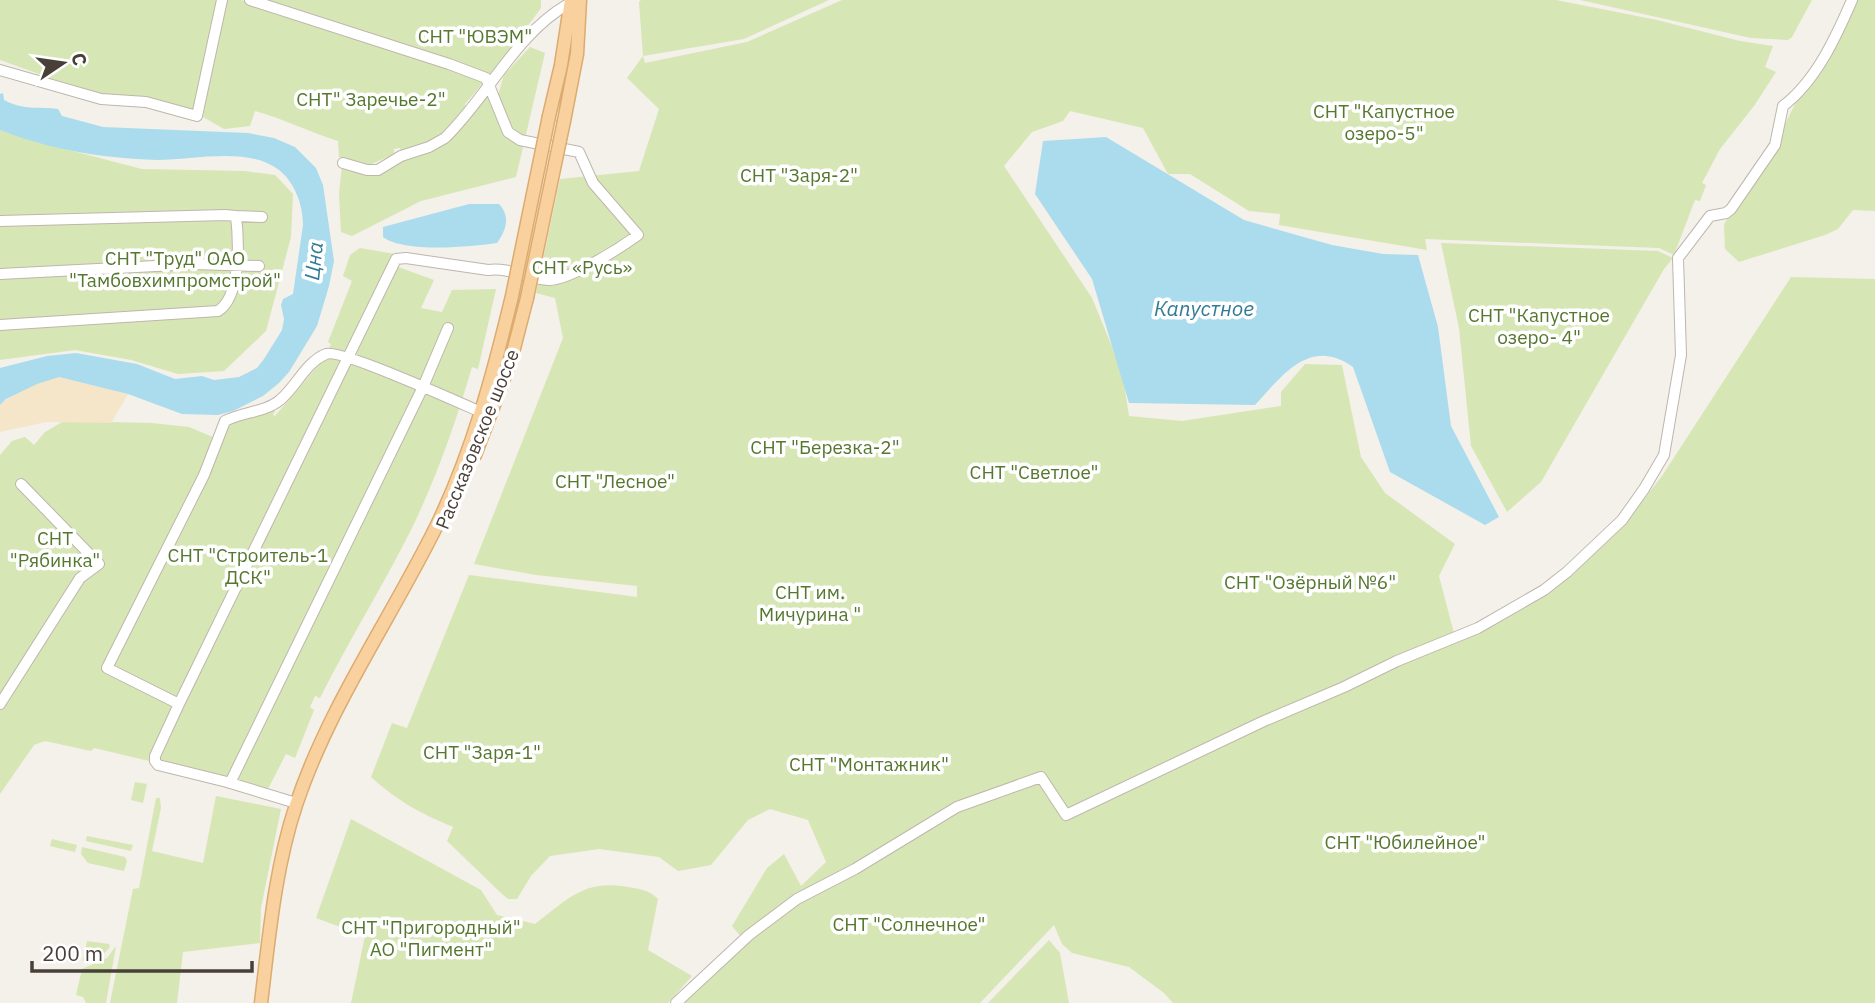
<svg xmlns="http://www.w3.org/2000/svg" width="1875" height="1003" font-family="'IBM Plex Sans',sans-serif">
<rect width="100%" height="100%" fill="#f4f0ea"/>
<!-- green -->
<path fill="#d7e6b5" d="M0,0H219L195,109L192,111L124,100L53,79L0,60Z
M223,0H241L353,36L263,0H541V8L501,62L465,104V108L437,147L487,95L499,99L498,95L504,75L530,47L545,53L516,177L421,201L352,236L341,232L339,194L342,165L368,173L402,159L400,148L394,149V154L367,166L339,157L338,141C310,132 284,119 255,111L250,126L224,129L203,117Z
M641,0H829L744,39L643,56L645,63L747,42L842,0H1556L1657,20L1740,41L1773,46L1765,67L1776,72L1754,106L1720,149L1702,183L1706,185L1700,201L1695,200L1674,255L1659,248L1425,239L1427,250L1279,225L1280,214L1249,211L1190,174H1168L1143,128L1070,111L1063,121L1032,132L1004,166L1092,298L1122,371L1129,416L1182,421L1281,406V392L1305,364L1342,365L1361,457L1385,493L1455,544L1439,576L1456,641L1540,596L1627,521L1662,476L1791,277L1875,279V1003H1173L1164,993L1129,967L1072,953L1062,944L1054,925L980,1003H682L703,981L747,944L732,926L767,868L784,854L801,886L826,862L808,820L770,809L748,820L711,865L678,871L659,857L599,849L550,856L531,876L517,899H508L502,894L447,841L453,827C418,812 399,802 371,777L392,723L407,728L469,575L637,597V586L536,575L474,564L563,338L555,298L536,293L560,179L639,171L659,109L627,78L643,56L639,2Z
M1580,0H1812L1792,37L1788,40L1751,38Z
M1858,0H1875V211L1853,210L1838,229L1825,235L1739,262L1725,249L1724,224L1779,145L1784,126L1797,100L1804,94Z
M0,130L42,143L142,169L245,171L275,175L293,194L291,237L266,331L224,371L178,374L131,360L75,350L0,360Z
M1441,243L1658,251L1673,258L1664,269L1541,482L1507,512L1471,446L1459,328Z
M360,248L395,254L390,264L434,280L421,308L442,312L452,290L496,289L478,369L472,367C456,422 437,476 412,528C383,586 349,640 320,698L315,696L310,707L314,710L295,758L286,754L268,789L94,748L91,751L45,741L34,745L0,794V455L12,441L25,437L34,445L45,432L64,421L152,423L189,427L220,440L229,423L269,408L275,411L273,415L275,416L322,361L331,344L328,342L352,281L343,276L350,255Z
M135,782L147,784L143,803L131,800Z
M216,796L281,809L261,908L260,943L183,952L177,1003H110L133,889L139,888L156,798H160L161,808L152,851L203,863Z
M351,819L481,890L497,915L535,924C568,899 584,879 628,887C640,889 649,890 658,899L648,950L692,976L668,1003H351L365,936L316,918Z
M87,836L133,845L131,851L86,841Z
M52,839L77,845L75,852L50,846Z
M82,847L125,857L127,861L124,871L88,863L81,854Z
M1049,940L1060,953L1069,1003H988Z
M87,941L109,944L110,947L99,959L85,963L83,960Z
M116,946L106,1003H86L83,997L76,995L82,969L107,958Z"/>
<!-- sand -->
<path fill="#f5e5c9" d="M59,377L128,394L111,423L46,422L0,432V405C15,391 40,382 59,377Z"/>
<!-- water -->
<path fill="#aadced" d="M3,93L4,100C26,111 36,106 58,109L62,116L103,127L248,133L274,138L295,147L316,168L323,185L334,261L329,286L317,326L289,372L279,383L263,396L233,411L218,415L182,414L128,394L59,377L37,384L6,399L0,405V368L47,356L76,353L137,364L175,379L202,376L214,380L239,377L257,368L264,359L282,330L284,319L281,305L283,299L293,294L303,225C303,203 293,177 273,166C242,148 192,160 157,160C102,158 51,150 0,130V94Z
M1106,137L1244,220L1332,245L1383,254L1418,255L1438,327L1451,426L1499,517L1485,525L1390,472L1353,367C1310,336 1282,376 1255,405L1129,403L1092,279L1035,194L1043,141Z
M469,204H499C511,217 506,230 497,243C470,247 404,253 383,237V227Z"/>
<g fill="none" stroke-linecap="round" stroke-linejoin="round">
<defs>
<path id="minor" d="M0,70L101,99L146,102L197,116L222,0
M343,163L367,170H378L401,156L429,147L445,138C489,95 516,33 570,3
M236,216L262,217
M0,221L225,215L236,216C239,241 241,297 218,311L0,325
M0,274L195,264L259,266
M0,704L80,578L99,564L21,484
M179,704L396,259L406,258L488,270C510,267 527,279 549,280C570,280 620,248 638,235L593,183L579,152L520,140L508,132L486,78L449,64L250,0
M230,783L423,387L448,328
M296,803L227,782L158,765L155,761V756L179,704L107,668L204,475L225,421C242,412 266,412 280,400C296,387 306,362 326,354C339,348 460,403 481,412
M676,1003L749,935L797,899L855,869L957,807L1041,777L1066,815L1264,721L1344,687L1397,661L1478,628L1544,590L1567,572L1622,520L1644,489L1664,455L1681,355L1678,258L1710,216L1726,213L1731,209L1775,145L1783,106C1816,81 1836,37 1852,0"/>
<path id="major" d="M549,116L561,65L571,0
M564,121L577,54L580,0
M475,455L511,360L527,298
M261,1003C269,937 275,868 296,805C329,706 390,620 436,527C472,453 493,375 512,296"/>
</defs>
<!-- minor casing -->
<use href="#minor" stroke="#bfb6ad" stroke-width="12"/>
<!-- major casing -->
<use href="#major" stroke="#ddab6f" stroke-width="15"/>
<!-- minor -->
<use href="#minor" stroke="#fff" stroke-width="10"/>
<!-- major -->
<use href="#major" stroke="#f8d19f" stroke-width="12"/>
<defs>
<path id="major-bridge" d="M512,296L549,116
M527,298L564,121"/>
</defs>
<!-- major-bridge casing -->
<use href="#major-bridge" stroke="#ddab6f" stroke-width="15" stroke-linecap="butt"/>
<!-- major-bridge -->
<use href="#major-bridge" stroke="#f8d19f" stroke-width="12"/>
</g>
<g text-anchor="middle" dominant-baseline="central" stroke-width="7" stroke-linejoin="round" paint-order="stroke">
<!-- park labels -->
<g font-size="19" fill="#55772e" stroke="#fff">
<text x="475" y="36">СНТ "ЮВЭМ"</text>
<text x="371" y="99">СНТ" Заречье-2"</text>
<text x="1384" y="111">СНТ "Капустное<tspan x="1384" dy="22">озеро-5"</tspan></text>
<text x="799" y="175">СНТ "Заря-2"</text>
<text x="175" y="258">СНТ "Труд" ОАО<tspan x="175" dy="22">"Тамбовхимпромстрой"</tspan></text>
<text x="582" y="267">СНТ «Русь»</text>
<text x="1539" y="315">СНТ "Капустное<tspan x="1539" dy="22">озеро- 4"</tspan></text>
<text x="825" y="447">СНТ "Березка-2"</text>
<text x="1034" y="472">СНТ "Светлое"</text>
<text x="615" y="481">СНТ "Лесное"</text>
<text x="55" y="538">СНТ<tspan x="55" dy="22">"Рябинка"</tspan></text>
<text x="248" y="555">СНТ "Строитель-1<tspan x="248" dy="22">ДСК"</tspan></text>
<text x="1310" y="582">СНТ "Озёрный №6"</text>
<text x="810" y="592">СНТ им.<tspan x="810" dy="22">Мичурина "</tspan></text>
<text x="482" y="752">СНТ "Заря-1"</text>
<text x="869" y="764">СНТ "Монтажник"</text>
<text x="1405" y="842">СНТ "Юбилейное"</text>
<text x="909" y="924">СНТ "Солнечное"</text>
<text x="431" y="927">СНТ "Пригородный"<tspan x="431" dy="22">АО "Пигмент"</tspan></text>
</g>
<!-- street labels -->
<g font-size="19" fill="#483f38" stroke="#fff">
<text transform="translate(477 439) rotate(-68)">Рассказовское шоссе</text>
</g>
<!-- water labels -->
<g font-size="21" font-style="italic" fill="#317b96" stroke="#fff">
<text transform="translate(313 261) rotate(-84)">Цна</text>
<text x="1204" y="308">Капустное</text>
</g>
</g>
<!-- north arrow -->
<g transform="translate(63 63) rotate(77)" stroke="#ffffff" stroke-width="5" paint-order="stroke">
<path d="M0-5L12 26L0 18L-12 26Z" fill="#483f38"/>
<text y="-10" font-size="19" font-weight="bold" text-anchor="middle" fill="#483f38">С</text>
</g>
<!-- scale -->
<path d="M32 961v10h220v-10" fill="none" stroke="#483f38" stroke-width="3.5"/>
<text x="42" y="961" font-size="21" fill="#483f38" stroke="#ffffff" stroke-width="5" paint-order="stroke">200 m</text>
</svg>
